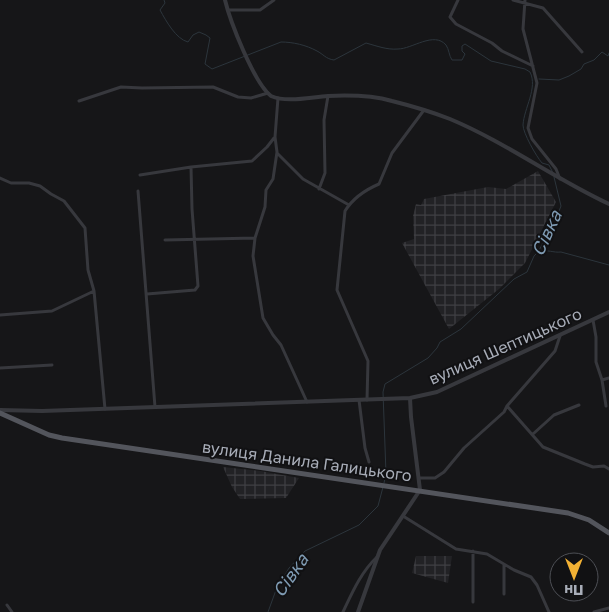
<svg xmlns="http://www.w3.org/2000/svg" width="609" height="612" font-family="'Golos Text',sans-serif">
<defs>
<pattern id="industrial-grid" width="8" height="8" patternUnits="userSpaceOnUse" patternTransform="scale(1.25)"><rect width="8" height="8" fill="#222225"/><path d="M0 4h8M4 0v8" fill="none" stroke="#3f3f43"/></pattern>
</defs>
<rect width="100%" height="100%" fill="#161618"/>
<!-- industrial -->
<path fill="url(#industrial-grid)" d="M538,171L556,202L525,263L499,289L449,329L402,243L414,239L413,216L416,204L421,205L424,199L488,187L506,189Z
M223,467L260,471L299,478L286,498L240,499L232,487Z
M416,556H452L448,583L412,573Z"/>
<g fill="none" stroke-linecap="round" stroke-linejoin="round">
<!-- stream -->
<path stroke="#2c353c" stroke-width="1" d="M164,0L165,3L160,10C166,21 176,39 188,42L193,35L199,32L206,35L210,38L205,64L212,69L281,42C293,42 306,45 317,51C323,54 326,59 334,60L366,43C377,46 387,50 398,49C412,49 434,31 446,45C449,49 449,56 452,60H462L465,54L462,51V46L465,44L491,61L525,69L530,72C538,88 524,108 523,125C523,133 536,156 542,163L549,165L553,173
M539,79L559,80L569,76L581,69L584,64L594,60L602,52L608,56L609,53
M540,252C548,249 553,253 561,252L609,265
M384,483L386,474L383,392L385,384L428,358L437,348L440,342L461,329L514,279L527,272L534,256L538,252L554,224L561,206L554,177
M268,612L276,590L289,568L305,551L359,525L378,506L383,487"/>
<!-- minor -->
<path stroke="#37383d" stroke-width="3" d="M458,0L450,17L456,24L492,43L502,51L533,66
M513,0L543,8L582,52
M525,0L523,29L537,83L528,128L532,139L556,169L560,179
M228,10H260L274,0
M278,98L275,137L277,152L273,179L266,190L265,207L255,238L253,256L263,318L273,335L281,345L307,402
M79,101L121,87L142,88L213,87L238,97L251,98L268,93
M277,153L303,179L349,205
M140,175L191,167L252,161L267,147L274,138
M0,178L11,183H29L40,186L51,194L64,201L85,228L88,270L94,291L105,409
M319,189L325,173L324,120L328,96
M138,191L155,407
M165,240L255,238
M147,294L195,290L198,286L192,209L191,167
M0,315L52,311L94,291
M593,320L596,337V362L602,380L606,406
M0,368L52,365
M602,380L609,378
M359,400L365,448L369,462
M367,400L368,361L337,290L345,211C353,198 365,190 379,184L392,153L424,110
M507,406L543,447L585,464L593,467L604,466L609,469
M533,434L554,415L579,405
M419,478H435L444,472L464,448L504,412L507,406L555,351L560,336
M403,516L456,549L487,554L514,570L531,577L537,585L549,612
M473,551V602
M504,594V565
M7,605L12,612
M343,612C352,593 361,572 377,557
M594,612L609,608"/>
<!-- tertiary -->
<path stroke="#37383d" stroke-width="4" d="M225,0C230,21 254,83 271,96C287,103 311,97 328,96C349,95 371,95 392,101C412,106 432,112 450,119C505,142 555,179 609,204
M0,410L42,411L410,398L437,392L609,312
M358,612L380,550L420,490L411,417L410,398"/>
<!-- primary -->
<path stroke="#53555c" stroke-width="5" d="M0,413L49,435L62,438L568,513L589,520L609,533"/>
</g>
<g text-anchor="middle" dominant-baseline="central" stroke-width="4" stroke-linejoin="round" paint-order="stroke">
<!-- street labels -->
<g font-size="16" fill="#a8adb8" stroke="#111113">
<text transform="translate(505 346) rotate(-24)">вулиця Шептицького</text>
<text transform="translate(307 461) rotate(8)">вулиця Данила Галицького</text>
</g>
<!-- water labels -->
<g font-size="18" font-style="italic" fill="#7f9bb3" stroke="#111113">
<text transform="translate(546 233) rotate(-65)">Сівка</text>
<text transform="translate(290 575) rotate(-55)">Сівка</text>
</g>
</g>
<!-- north arrow -->
<g transform="translate(574 577) rotate(180)"><circle r="24" fill="#111113" stroke="#4d4f55"/>
<path d="M0-4L9 19L0 12L-9 19Z" fill="#f2b134"/>
<text y="-8" font-size="14" font-weight="bold" text-anchor="middle" fill="#a8adb8">Пн</text>
</g>
</svg>
